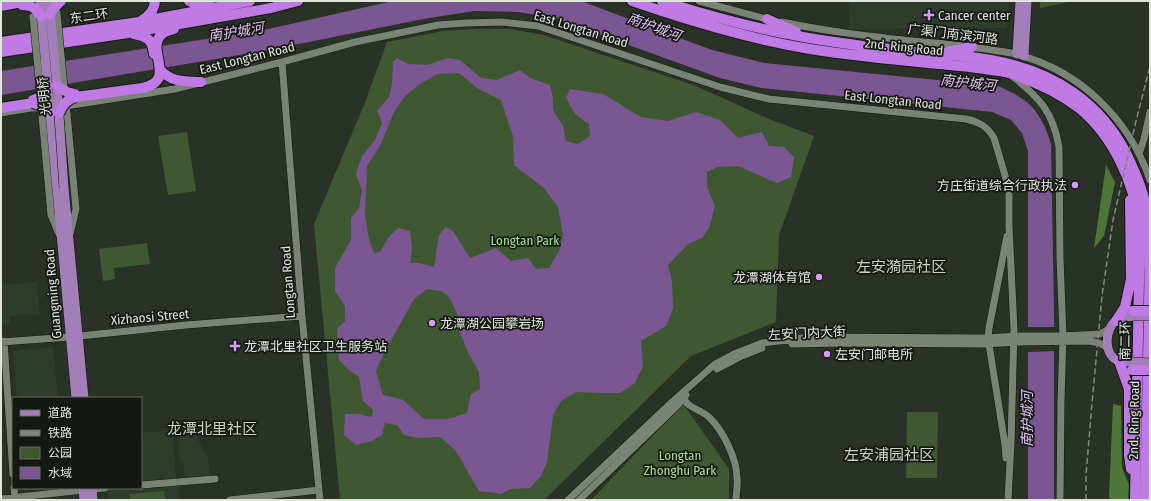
<svg xmlns="http://www.w3.org/2000/svg" width="1151" height="501" font-family="'Fira Sans Condensed','Noto Sans SC',sans-serif">
<rect width="100%" height="100%" fill="#2a3227"/>
<!-- built -->
<path fill="#303c2b" d="M849,1H1009L1007,28L850,29Z
M1,274H2L3,285L37,282L39,314L10,316V324L1,325Z
M53,347L58,398H17L13,351Z
M172,430L176,479L141,482V433Z
M195,430L196,436L207,456L211,477L185,478L183,462H180L178,432Z
M178,484L179,500H109L108,489L141,488Z"/>
<!-- green -->
<path fill="#3e5932" d="M1040,1H1073L1040,8Z
M474,29H510L543,35L696,86L769,119L814,136L779,235L776,322L691,356L544,500H340L314,224L364,105L387,42L443,31Z
M187,132L196,191L168,195L158,136Z
M147,243L150,264L114,268L115,279L103,281L99,249Z
M683,404L729,469V500H591Z
M907,412H938L937,478H906Z
M164,491L165,500H130L129,494Z"/>
<!-- forest -->
<path fill="#4d7639" d="M1106,165L1115,182L1104,236L1094,248Z
M1113,404L1121,406L1122,467L1129,485L1128,500H1110L1109,497Z"/>
<!-- water -->
<path fill="#7c5692" fill-rule="evenodd" d="M393,1H581L712,50L764,63L998,86C1004,89 1012,92 1018,96C1037,107 1045,124 1051,144L1054,314V500H1028V151L1022,133L1011,120L992,112L761,88L720,78L554,18L518,12L474,11L423,19L269,50L1,95V71L264,30Z
M397,58L408,64L427,65L448,58L460,60L481,78L497,80L520,70L530,78L550,85L553,98V110L563,126L566,141L578,144L590,136L589,124L575,114L566,98L570,89L603,94L641,117L668,121L696,112L720,120L738,138L762,132L769,146L784,147L794,157L791,177L777,183L738,166L718,167L707,172V187L715,206L709,228L702,238L688,244L668,265L672,281L673,309L666,326L641,341L643,366L635,383L620,393H599L576,392L561,401L553,416L547,462L541,476L530,488L510,489L501,494L479,491L455,450L440,437L418,438L404,435L397,425L385,423L382,435L372,441L356,445L344,435L345,414H359L372,417L373,410L363,401L359,377L349,370L339,360L337,329L345,321V306L335,291V268L351,240V218L359,208L362,190L356,174L362,156L375,140L382,123L377,111L389,97L392,84L393,62ZM459,73L477,88L501,100L513,136L514,165L544,188L558,207L563,235L559,251L549,268L536,269L528,258L511,261L496,248L470,258L453,231L446,227L439,235L434,267L419,263H410L412,248L410,231L398,228L388,238L380,252L374,253L369,239L365,216L367,166L380,146L394,112L405,96L421,83L438,74ZM427,289L441,291L449,297L457,313L458,328L468,352L479,372L480,389L471,394L467,413L448,419H424L403,400L383,395L376,371L384,353L414,299Z"/>
<!-- pier -->
<path fill="#2a3227" d="M1026,327H1056V351L1026,352Z"/>
<g fill="none" stroke-linecap="round" stroke-linejoin="round">
<defs>
<path id="minor" d="M699,1L770,20
M782,22C829,32 876,37 923,42C949,44 973,47 998,51C1005,52 1013,53 1019,55C1081,72 1129,119 1150,180
M282,62L302,316L320,500
M1012,76C1040,98 1053,112 1059,147L1060,258L1063,336L1061,401L1060,500
M66,103L76,209L70,234
M41,105L51,215L59,234
M62,108L66,106L175,89L282,62L355,42L438,25L466,23L502,22L538,26L720,87L769,99L966,119C979,122 987,126 994,138L1009,189V226L1014,329L1011,443L1008,500
M1,113L31,108H42
M1139,154L1144,139L1150,112
M4,341L13,474
M1,342L70,337L186,325L302,316
M792,344L843,343L985,344L1019,342L1089,341L1099,343L1108,348
M717,369L742,356L762,348
M680,396C683,399 686,402 689,405C696,410 704,412 710,418C723,431 737,459 737,478C738,486 736,493 736,500
M1006,458L1005,445L988,338L989,328L1007,236
M141,485L215,479
M14,488L15,498
M92,489L105,488
M1,499L84,490
M230,500L319,490
M568,500L672,402L715,364L734,354L762,343L812,337L984,338L1019,336H1063L1100,334L1109,329
M579,500L677,406L686,395"/>
<path id="major" d="M1017,54L1020,1
M1024,56L1027,1
M50,113L76,398
M64,188L84,398
M1132,362C1128,362 1123,362 1119,361C1103,356 1104,328 1117,320C1122,317 1127,317 1133,316
M83,488L84,500
M92,488L93,500"/>
<path id="highway" d="M189,1L196,4L211,6
M632,1C690,21 750,39 810,49C853,56 897,60 940,64C957,66 974,67 991,70C997,71 1003,71 1009,73C1034,81 1058,92 1079,108C1114,137 1134,183 1140,227L1135,500
M662,1C721,20 781,35 842,43C875,48 907,51 940,54C959,56 978,57 996,61C1053,72 1101,102 1127,155C1136,174 1144,192 1147,212C1151,244 1149,278 1149,311C1148,374 1146,437 1145,500
M1,6L27,1
M767,19L796,32
M141,21C149,16 154,11 155,1
M134,34C148,37 152,39 154,54
M1,42L139,22L250,1
M1,52L128,33L271,8L298,1
M947,52L972,47
M160,70C173,83 184,81 201,82
M76,97L142,88C179,80 144,50 162,34C165,31 170,30 174,29
M1,108L33,103
M1116,321L1125,307L1131,279L1130,200
M1119,361L1129,389V455L1131,469"/>
</defs>
<!-- minor casing -->
<use href="#minor" stroke="#12190f" stroke-width="8"/>
<!-- major casing -->
<use href="#major" stroke="#12190f" stroke-width="10"/>
<!-- highway casing -->
<use href="#highway" stroke="#12190f" stroke-width="12"/>
<!-- minor -->
<use href="#minor" stroke="#7a8376" stroke-width="7"/>
<!-- major -->
<use href="#major" stroke="#a47eb9" stroke-width="9"/>
<!-- highway -->
<use href="#highway" stroke="#c07ae6" stroke-width="10"/>
<!-- rail -->
<path stroke="#81887f" stroke-width="1.5" stroke-dasharray="6 3" stroke-linecap="butt" d="M1086,500V475L1092,403L1102,296L1113,220L1136,121L1150,66"/>
<defs>
<path id="minor-bridge" d="M57,13L64,87
M33,17L40,90"/>
<path id="major-bridge" d="M40,1L50,113
M49,1L57,86L64,188
M1133,316H1150
M1132,362L1150,363"/>
<path id="highway-bridge" d="M22,5C32,5 35,8 41,16
M50,15L52,10L61,1
M57,86L67,92L75,94
M33,100C40,98 45,92 47,85
M33,103L42,106L50,113
M59,113C63,105 67,99 76,97
M1133,311H1150
M1132,370H1150"/>
</defs>
<!-- minor-bridge casing -->
<use href="#minor-bridge" stroke="#12190f" stroke-width="8" stroke-linecap="butt"/>
<!-- major-bridge casing -->
<use href="#major-bridge" stroke="#12190f" stroke-width="10" stroke-linecap="butt"/>
<!-- highway-bridge casing -->
<use href="#highway-bridge" stroke="#12190f" stroke-width="12" stroke-linecap="butt"/>
<!-- minor-bridge -->
<use href="#minor-bridge" stroke="#7a8376" stroke-width="7"/>
<!-- major-bridge -->
<use href="#major-bridge" stroke="#a47eb9" stroke-width="9"/>
<!-- highway-bridge -->
<use href="#highway-bridge" stroke="#c07ae6" stroke-width="10"/>
</g>
<!-- markers -->
<g fill="#d79bf9" stroke="#151813" stroke-width="1.5">
<path d="M927 9h4v4h4v4h-4v4h-4v-4h-4v-4h4z"/>
<circle cx="1075" cy="185" r="4"/>
<circle cx="819" cy="277" r="4"/>
<circle cx="432" cy="323" r="4"/>
<path d="M233 340h4v4h4v4h-4v4h-4v-4h-4v-4h4z"/>
<circle cx="827" cy="354" r="4"/>
</g>
<g text-anchor="middle" dominant-baseline="central" stroke-width="3.5" stroke-linejoin="round" paint-order="stroke">
<!-- poi labels -->
<g font-size="13" fill="#e0e5de" stroke="#151813" text-anchor="start">
<text x="938" y="15">Cancer center</text>
<text x="1067" y="185" text-anchor="end">方庄街道综合行政执法</text>
<text x="811" y="277" text-anchor="end">龙潭湖体育馆</text>
<text x="440" y="323">龙潭湖公园攀岩场</text>
<text x="244" y="346">龙潭北里社区卫生服务站</text>
<text x="835" y="354">左安门邮电所</text>
</g>
<!-- street labels -->
<g font-size="13" fill="#e0e5de" stroke="#151813">
<text transform="translate(89 16) rotate(-8)">东二环</text>
<text transform="translate(581 29) rotate(17)">East Longtan Road</text>
<text transform="translate(953 34) rotate(7)">广渠门南滨河路</text>
<text transform="translate(904 47) rotate(6)">2nd. Ring Road</text>
<text transform="translate(247 58) rotate(-14)">East Longtan Road</text>
<text transform="translate(44 96) rotate(-95)">光明桥</text>
<text transform="translate(893 100) rotate(6)">East Longtan Road</text>
<text transform="translate(288 282) rotate(-94)">Longtan Road</text>
<text transform="translate(53 294) rotate(-95)">Guangming Road</text>
<text transform="translate(150 317) rotate(-5)">Xizhaosi Street</text>
<text transform="translate(807 333) rotate(-3)">左安门内大街</text>
<text transform="translate(1125 341) rotate(-89)">南二环</text>
<text transform="translate(1134 420) rotate(-89)">2nd. Ring Road</text>
</g>
<!-- park labels -->
<g font-size="13" fill="#a6e28b" stroke="#151813">
<text x="525" y="240">Longtan Park</text>
<text x="680" y="455">Longtan<tspan x="680" dy="15">Zhonghu Park</tspan></text>
</g>
<!-- water labels -->
<g font-size="14" font-style="italic" fill="#e0c0f3" stroke="#151813">
<text transform="translate(654 27) rotate(20)">南护城河</text>
<text transform="translate(236 32) rotate(-9)">南护城河</text>
<text transform="translate(968 83) rotate(6)">南护城河</text>
<text transform="translate(1027 419) rotate(-90)">南护城河</text>
</g>
<!-- quarter labels -->
<g font-size="15" fill="#cad4c6" stroke="#151813">
<text x="901" y="267">左安漪园社区</text>
<text x="212" y="429">龙潭北里社区</text>
<text x="889" y="455">左安浦园社区</text>
</g>
</g>
<!-- border -->
<rect width="1151" height="501" fill="none" stroke="#e0e5de" stroke-width="4"/>
<!-- legend -->
<rect x="12" y="397" width="130" height="92" fill="#151813" stroke="#666a64"/>
<rect x="20" y="410" width="20" height="6" fill="#a47eb9" stroke="#666a64"/>
<text x="48" y="417" font-size="12" fill="#e0e5de">道路</text>
<rect x="20" y="430" width="20" height="6" fill="#81887f" stroke="#666a64"/>
<text x="48" y="437" font-size="12" fill="#e0e5de">铁路</text>
<rect x="20" y="447" width="20" height="12" fill="#3e5932" stroke="#666a64"/>
<text x="48" y="457" font-size="12" fill="#e0e5de">公园</text>
<rect x="20" y="467" width="20" height="12" fill="#7c5692" stroke="#666a64"/>
<text x="48" y="477" font-size="12" fill="#e0e5de">水域</text>
</svg>
